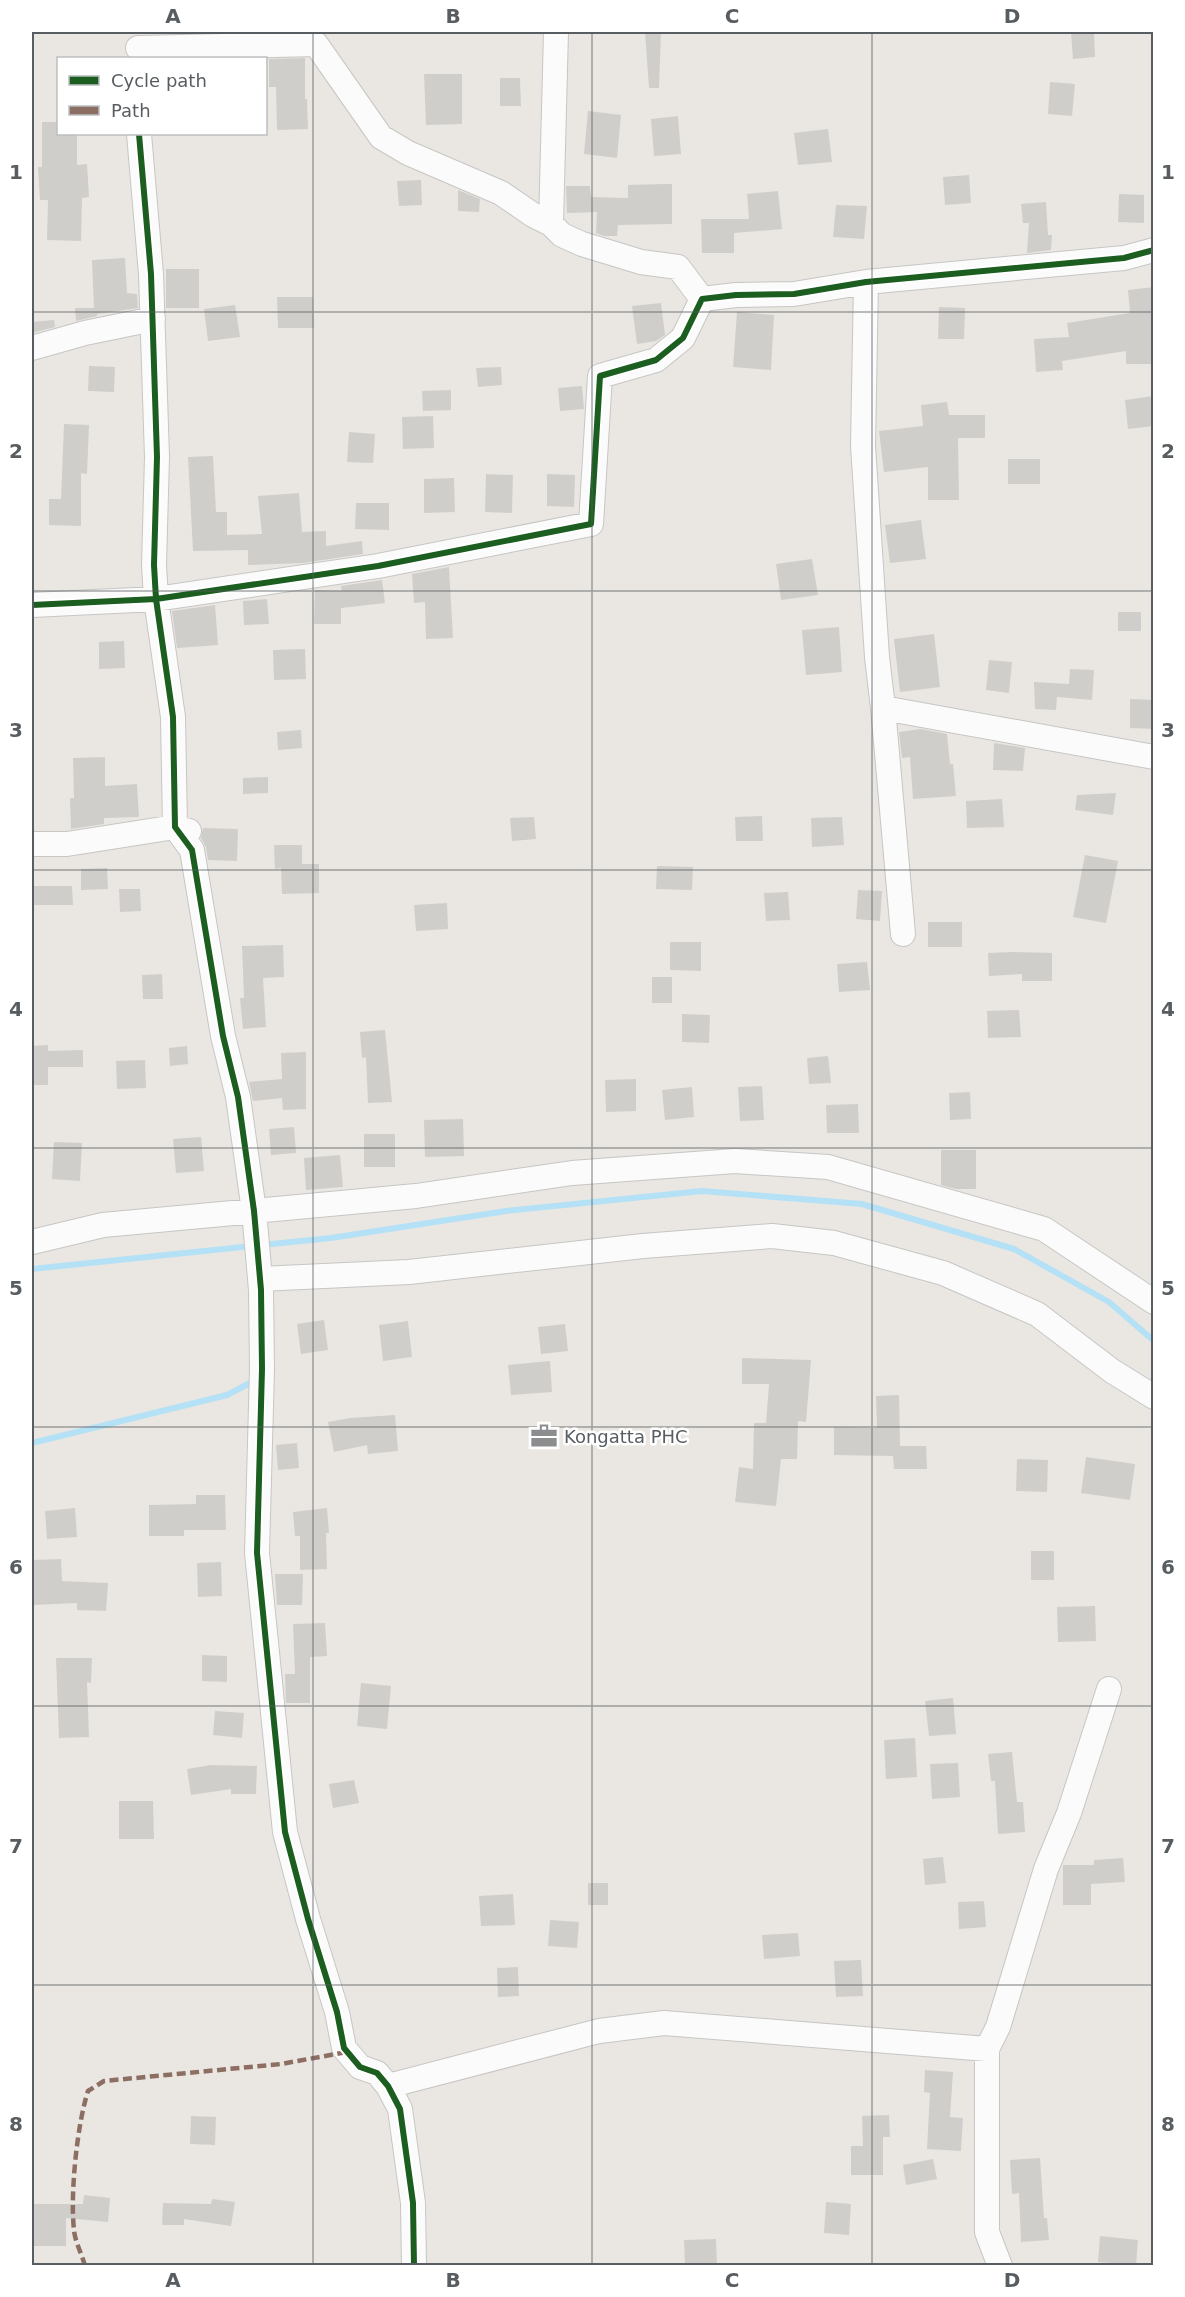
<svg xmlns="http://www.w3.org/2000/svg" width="1185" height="2297" font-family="'DejaVu Sans',sans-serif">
<rect width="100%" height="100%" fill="#eae7e2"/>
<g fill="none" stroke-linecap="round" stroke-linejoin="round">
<!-- stream -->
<path stroke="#b4e1f6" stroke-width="6" d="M262,1245L331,1238L506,1211L702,1191L862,1204L1014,1249L1109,1302L1154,1341
M32,1269L252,1246
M32,1443L227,1395L250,1383"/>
</g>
<!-- building -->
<path fill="#d0cecb" d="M645,32H661L659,88H649Z
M1071,32H1094L1095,57L1073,59Z
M305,58V99H307L308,129L277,130L276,87H269V59Z
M424,74H462V124L426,125Z
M500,78H520L521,106H500Z
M1050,82L1075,84L1072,116L1048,114Z
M588,111L621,115L617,158L584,154Z
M678,116L681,154L654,156L651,119Z
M42,122H58V134H77V165L87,164L89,197L82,198L81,241L47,240L48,200H40L38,167H42Z
M828,129L832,162L798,165L794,133Z
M969,175L971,203L945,205L943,177Z
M421,180L422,205L399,206L397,181Z
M663,184H672V224L618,225L617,236H604L596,233L597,212L567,213L566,186H590L591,197L628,198V185Z
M458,190L480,199L479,212L458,211Z
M778,191L782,229L734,233V253H702L701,219H749L747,194Z
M1119,194L1144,195V223L1118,222Z
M1046,202L1048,235H1052L1051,250L1027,253L1029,223H1023L1021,204Z
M836,205L867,206L864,239L833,237Z
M125,258L127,293L137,294L138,308L97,314V316L76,321L75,308H94L92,260Z
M166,269H199V308H166Z
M1154,287V364H1126V351L1062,361L1063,370L1036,372L1034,339L1069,337L1067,323L1130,313L1128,290Z
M277,297H313L314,328H278Z
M661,303L665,335L656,341L637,344L632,306Z
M235,305L240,337L208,341L204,309Z
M939,307L965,308L964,339H938Z
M737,312L774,315L771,370L733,367Z
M54,320L55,327L32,333V322Z
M89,366L115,367L114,392L88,391Z
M501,367L502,385L478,387L476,368Z
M582,386L584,409L560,411L558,388Z
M451,390V410L423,411L422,391Z
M1154,396V426L1128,429L1125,400Z
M947,402L949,415H985V438H958L959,500H928V467L884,472L879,431L923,426L921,405Z
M433,416L434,448L403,449L402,417Z
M64,424L89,425L87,474L81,473V526L49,525V499H61Z
M349,432L375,434L373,463L347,462Z
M213,456L216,512H227V535L262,534L258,496L299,493L302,532L326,531V546L362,541L363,554L303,563L248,565V550L193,551L188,457Z
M1008,459H1040V484H1008Z
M486,474L513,475L512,513L485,512Z
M547,474L575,475L574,507L547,506Z
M454,478L455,512L424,513V479Z
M356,503H389V530L355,529Z
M921,520L926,559L890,563L885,525Z
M812,559L818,595L781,600L776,564Z
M449,567L453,638L426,639L425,602L414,603L412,574Z
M382,580L385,603L341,608V624H314L315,590L342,591L341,586Z
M267,599L269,624L244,625L243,601Z
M215,605L218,645L177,648L172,611Z
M1118,612H1141V631H1118Z
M839,627L842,672L806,675L802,630Z
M934,634L940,687L900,692L894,639Z
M124,641L125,668L99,669V642Z
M305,649L306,679L274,680L273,650Z
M989,660L1012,662L1009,693L986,690Z
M1070,669L1094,670L1092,700L1057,697L1056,710L1035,709L1034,682L1069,684Z
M1130,699L1154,700V729L1130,728Z
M921,729L947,734L950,764H953L956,796L913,799L910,757L902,758L899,732Z
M301,730L302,748L278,750L277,732Z
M994,743L1025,748L1023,771L993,770Z
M105,757V786L137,784L139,817L104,818V824L71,829L70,798H74L73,758Z
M268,777V793L243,794V778Z
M1116,793L1113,815L1075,810L1077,795Z
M1002,799L1004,827L967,828L966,801Z
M762,816L763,841H736L735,817Z
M534,817L536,839L512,841L510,818Z
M842,817L844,845L812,847L811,818Z
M203,828L238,829L237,861L208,860L206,847L201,838Z
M274,845H302V864H319V893L282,894L281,868L275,869Z
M1085,855L1118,861L1106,923L1073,917Z
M657,866L693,867L692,890L656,889Z
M107,868L108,889L81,890V869Z
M32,886H72L73,905H32Z
M119,889H140L141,911L120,912Z
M858,890L882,891L880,921L856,919Z
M788,892L790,920L766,921L764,893Z
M447,903L448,929L416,931L414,905Z
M928,922H962V947H928Z
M670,942H701V971L670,970Z
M283,945L284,977L263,978L266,1027L243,1029L240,998H244L242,946Z
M1013,952L1052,953V981H1022V974L989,976L988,953Z
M867,962L870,990L839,992L837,964Z
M162,974L163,999H143L142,975Z
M652,977H672V1003H652Z
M1019,1010L1021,1037L988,1038L987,1011Z
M682,1014L710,1015L709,1043L682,1042Z
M385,1030L392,1102L368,1103L366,1057L362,1058L360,1032Z
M48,1045V1051L83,1050V1067H48V1085H32V1046Z
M187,1046L188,1064L170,1066L169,1048Z
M306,1052V1109L283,1110L282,1098L253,1101L249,1082L282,1079L281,1053Z
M828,1056L831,1083L809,1084L807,1058Z
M145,1060L146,1088L117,1089L116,1061Z
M636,1079V1111L606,1112L605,1080Z
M762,1086L764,1120L740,1121L738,1087Z
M692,1087L694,1117L665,1120L662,1090Z
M970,1092L971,1119L950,1120L949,1093Z
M858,1104L859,1133H827L826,1105Z
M463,1119L464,1156L425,1157L424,1120Z
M294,1127L296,1153L271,1155L269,1129Z
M364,1134H395V1167H364Z
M201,1137L204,1171L176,1173L173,1139Z
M54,1142L82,1143L80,1181L52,1179Z
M941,1150H976V1189H956L941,1185Z
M340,1155L343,1187L306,1190L304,1158Z
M324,1320L328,1350L301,1354L297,1324Z
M408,1321L412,1357L383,1361L379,1325Z
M565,1324L568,1351L541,1354L538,1327Z
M742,1358L811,1360L806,1422L798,1421L797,1459H781L776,1506L735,1502L739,1467L753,1469L754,1423H766L769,1384H742Z
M550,1361L552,1392L511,1395L508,1365Z
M899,1395L900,1446H926L927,1469H894L893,1456L834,1455V1427L877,1428L876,1396Z
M395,1415L398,1451L368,1454L367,1445L334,1452L328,1422L350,1418Z
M297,1443L299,1468L278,1470L276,1445Z
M1086,1457L1135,1464L1130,1500L1081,1493Z
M1017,1459L1048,1460L1047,1492L1016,1491Z
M196,1495H225L226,1530H184V1536H149V1505L196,1504Z
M75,1508L77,1537L47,1539L45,1511Z
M327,1508L329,1533H326L327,1569L300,1570V1536H295L293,1512Z
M1031,1551H1054V1580H1031Z
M61,1559L62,1581L108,1583L106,1611L77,1610V1603L34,1605L32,1560Z
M221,1562L222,1596L198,1597L197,1563Z
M275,1574H303L302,1605H277Z
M1095,1606L1096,1641L1058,1642L1057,1607Z
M325,1623L327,1656L310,1657V1703H286L285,1674H295L293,1624Z
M202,1655L227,1656V1682L202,1681Z
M56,1658H92L91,1683L87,1682L89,1737L59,1738Z
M361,1683L391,1686L387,1729L357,1726Z
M953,1698L956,1734L929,1736L925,1701Z
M215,1711L244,1713L242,1738L213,1735Z
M915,1738L917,1777L886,1779L884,1740Z
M1012,1752L1017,1802H1023L1025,1832L998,1834L995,1781H991L988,1754Z
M958,1763L960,1797L932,1799L930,1764Z
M211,1765L257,1766L256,1794H231V1789L191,1795L187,1769Z
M354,1780L359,1803L333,1808L329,1784Z
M119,1801H153L154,1839H119Z
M943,1857L946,1883L925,1885L923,1859Z
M1123,1858L1125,1882L1091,1884V1905H1063V1865H1094V1860Z
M588,1883H608V1905H588Z
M513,1894L515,1925L481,1926L479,1896Z
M984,1901L986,1927L959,1929L958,1902Z
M550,1920L579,1922L577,1948L548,1946Z
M798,1933L800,1956L764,1959L762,1935Z
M861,1960L863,1996L836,1997L834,1961Z
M518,1967L519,1996L498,1997L497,1968Z
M925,2070L953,2072L950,2117L963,2118L961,2151L927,2149L930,2093L924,2092Z
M889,2115L890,2137H883V2175H851V2146H863L862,2116Z
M191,2116L216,2117L215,2145L190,2144Z
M1040,2158L1044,2218H1047L1049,2240L1021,2242L1019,2193L1012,2194L1010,2160Z
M933,2159L937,2179L906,2185L903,2165Z
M84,2195L110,2198L108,2222L66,2218V2246H32V2204H83Z
M212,2199L235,2202L231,2226L184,2219V2225H162L163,2203L211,2204Z
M826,2202L851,2204L849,2235L824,2233Z
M1100,2236L1138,2240L1136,2265L1098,2262Z
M716,2239L717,2265H685L684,2240Z"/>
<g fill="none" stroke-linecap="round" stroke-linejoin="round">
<defs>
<path id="minor" d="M138,48L316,44L381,137L408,153L501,193L533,215L551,224L562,235L582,244L641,262L678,267L702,299
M139,134L151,274L157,457L154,565L156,599L173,717L175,827L192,850L223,1036L238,1097L254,1211L261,1290L262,1369L257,1553L285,1832L308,1919L337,2012L344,2048L360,2067L377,2073L388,2086L400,2109L413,2203L414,2266
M551,224L556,32
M866,282L863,446L877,657L883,708L903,934
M32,348L85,333L153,319
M32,605L156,599L378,566L591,524L600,376L656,360L683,338L702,299L736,295L794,294L866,282L1124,258L1154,250
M883,708L1154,757
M32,844H67L175,827L189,831
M32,1242L103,1225L416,1196L572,1173L735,1161L828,1167L1044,1229L1154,1302
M260,1279L409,1272L643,1246L772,1236L834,1243L943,1273L1037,1314L1112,1371L1154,1397
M388,2086L599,2031L664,2023L987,2049
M1000,2266L987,2232V2049L998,2027L1046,1869L1069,1813L1109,1689"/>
</defs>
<!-- minor casing -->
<use href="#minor" stroke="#c6c6c5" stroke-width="26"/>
<!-- minor -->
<use href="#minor" stroke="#fcfbfb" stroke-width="24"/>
<!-- quiet -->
<path stroke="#8d6e63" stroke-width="4.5" stroke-dasharray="9 4.5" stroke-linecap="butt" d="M85,2266C82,2254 75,2242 74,2230C70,2194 77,2125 88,2091L104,2081L281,2064L347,2052"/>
<defs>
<path id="cycleway" d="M139,134L151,274L157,457L154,565L156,599L173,717L175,827L192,850L223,1036L238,1097L254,1211L261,1290L262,1369L257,1553L285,1832L308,1919L337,2012L344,2048L360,2067L377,2073L388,2086L400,2109L413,2203L414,2266
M32,605L156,599L378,566L591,524L600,376L656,360L683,338L702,299L736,295L794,294L866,282L1124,258L1154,250"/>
</defs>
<!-- cycleway casing -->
<use href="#cycleway" stroke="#fff" stroke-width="10"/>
<!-- cycleway -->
<use href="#cycleway" stroke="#1b5e20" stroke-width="6"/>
</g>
<!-- grid -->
<path fill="none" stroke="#585d61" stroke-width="1.5" stroke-opacity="0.55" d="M313,32V2266M592,32V2266M872,32V2266M32,312H1154M32,591H1154M32,870H1154M32,1148H1154M32,1427H1154M32,1706H1154M32,1985H1154"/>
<!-- icons -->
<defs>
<symbol id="office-bare" viewBox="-9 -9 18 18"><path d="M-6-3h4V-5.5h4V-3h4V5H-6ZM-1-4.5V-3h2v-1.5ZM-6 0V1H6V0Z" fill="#8b8d8e" stroke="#fff" stroke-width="2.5" paint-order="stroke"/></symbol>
</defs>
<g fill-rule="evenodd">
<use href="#office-bare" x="525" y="1417" width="38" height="38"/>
</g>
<g text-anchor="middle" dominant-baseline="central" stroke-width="5" stroke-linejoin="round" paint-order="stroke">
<!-- poi labels -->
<g font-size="18" fill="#585d61" stroke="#fff" text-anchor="start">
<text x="564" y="1436">Kongatta PHC</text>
</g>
</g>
<!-- border -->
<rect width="1185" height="2297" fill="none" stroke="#ffffff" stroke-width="66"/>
<!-- legend -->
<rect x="57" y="57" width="210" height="78" fill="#ffffff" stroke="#bcbec0" stroke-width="1.5"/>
<rect x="69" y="76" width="30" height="9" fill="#1b5e20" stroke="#bcbec0" stroke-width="1.5"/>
<text x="111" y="87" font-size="18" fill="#585d61">Cycle path</text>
<rect x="69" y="106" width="30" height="9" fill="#8d6e63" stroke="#bcbec0" stroke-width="1.5"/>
<text x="111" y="117" font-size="18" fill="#585d61">Path</text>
<rect x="33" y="33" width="1119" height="2231" fill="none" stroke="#585d61" stroke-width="2"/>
<g font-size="20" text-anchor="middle" font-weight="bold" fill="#585d61">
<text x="173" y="23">A</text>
<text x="453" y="23">B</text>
<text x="732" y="23">C</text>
<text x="1012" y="23">D</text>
<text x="16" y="179">1</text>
<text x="1168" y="179">1</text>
<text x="16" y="458">2</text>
<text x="1168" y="458">2</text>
<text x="16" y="737">3</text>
<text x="1168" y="737">3</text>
<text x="16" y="1016">4</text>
<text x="1168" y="1016">4</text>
<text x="16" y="1295">5</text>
<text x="1168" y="1295">5</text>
<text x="16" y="1574">6</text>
<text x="1168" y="1574">6</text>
<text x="16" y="1853">7</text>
<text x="1168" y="1853">7</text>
<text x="16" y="2131">8</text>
<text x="1168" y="2131">8</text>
<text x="173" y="2287">A</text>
<text x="453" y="2287">B</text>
<text x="732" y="2287">C</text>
<text x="1012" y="2287">D</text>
</g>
</svg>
